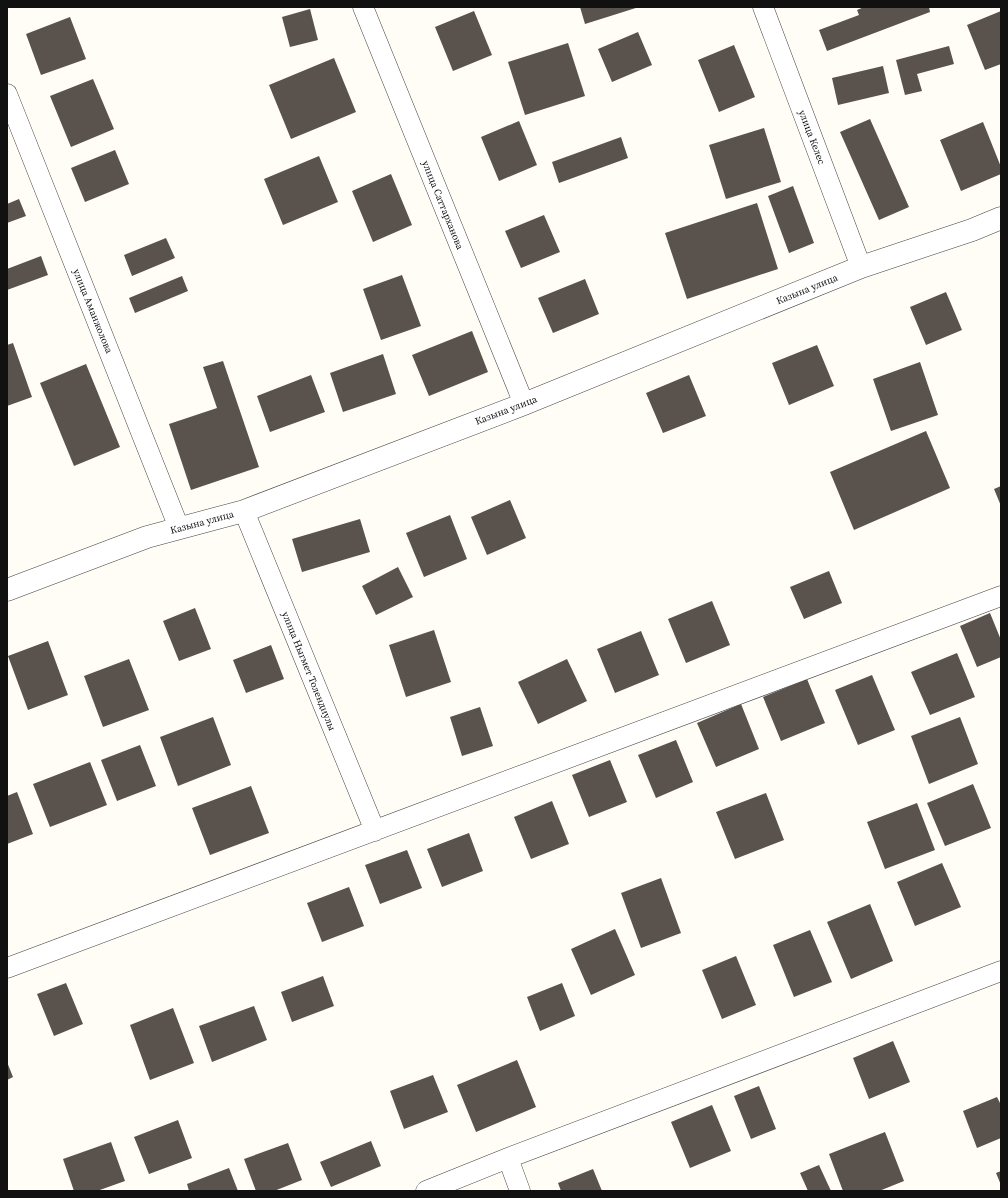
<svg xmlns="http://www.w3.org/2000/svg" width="1008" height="1198" font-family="'Source Serif 4',serif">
<rect width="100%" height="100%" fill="#fffdf5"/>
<path fill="#5a524d" d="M580,7H639L585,24Z
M864,7H929L930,12L827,51L819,30L859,15L857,10Z
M310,9L318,40L290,47L282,17Z
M474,11L492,55L453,71L435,27Z
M1001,11V64L985,70L967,25Z
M70,17L86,59L41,75L26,34Z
M638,32L652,65L612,82L598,49Z
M568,43L585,96L525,115L508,62Z
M734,45L755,97L719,112L698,60Z
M949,46L954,64L917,74L922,91L905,95L896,60Z
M334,58L356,112L291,139L269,85Z
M883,66L889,93L838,105L832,78Z
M93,79L114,129L71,147L50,96Z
M870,119L909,207L879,220L840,132Z
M519,121L537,165L499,181L481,137Z
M983,122L1001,167V174L961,191L940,140Z
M764,128L781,182L726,199L709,145Z
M621,137L628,158L559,183L552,162Z
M115,150L129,184L85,202L71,168Z
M319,156L338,202L283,225L264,179Z
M391,174L412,225L373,242L352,191Z
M793,186L814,243L789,253L768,196Z
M19,199L26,216L7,223V204Z
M757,203L778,269L687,299L665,233Z
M544,215L560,252L521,268L505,231Z
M166,238L175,258L132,276L124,255Z
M41,256L48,275L7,290V269Z
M402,275L421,326L381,340L363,289Z
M182,276L188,291L135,313L129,298Z
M585,279L599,314L553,333L538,298Z
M946,292L962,330L926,345L910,307Z
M472,331L488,372L429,396L412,355Z
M13,343L32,397L7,406V345Z
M817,345L834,386L789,405L772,363Z
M383,354L396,394L343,412L330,373Z
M223,361L259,467L191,490L169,424L217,408L203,367Z
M920,362L938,415L891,431L873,379Z
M86,364L120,447L74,466L40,383Z
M311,375L325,412L270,432L257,396Z
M689,375L706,416L663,433L646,393Z
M926,431L950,488L854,530L830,472Z
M1001,486V506L994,489Z
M510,500L526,538L487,555L471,517Z
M450,515L467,559L424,577L406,533Z
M360,519L370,552L302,572L292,539Z
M398,567L413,597L376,615L362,586Z
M829,571L842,603L804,619L790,587Z
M712,601L730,645L686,663L668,619Z
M195,608L211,649L179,661L163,621Z
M990,613L1001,640V657L977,667L960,626Z
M434,630L451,682L406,697L389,645Z
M641,631L659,675L615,693L597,649Z
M48,641L68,695L28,710L8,656Z
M271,645L284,679L246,693L233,660Z
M957,653L975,697L930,715L911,672Z
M129,659L149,710L103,727L84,676Z
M567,659L587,701L538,724L518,682Z
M872,675L895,730L858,745L835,690Z
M807,679L825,723L781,741L763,697Z
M741,704L759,749L716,767L697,723Z
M480,707L493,746L462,756L450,717Z
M213,717L231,765L178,786L160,737Z
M960,717L978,764L929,784L911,736Z
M676,740L693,782L656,798L638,755Z
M140,745L156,786L117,801L101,760Z
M610,760L627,802L589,817L572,775Z
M90,762L107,805L50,827L33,784Z
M973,784L991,828L945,846L927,803Z
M251,786L269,833L210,855L192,808Z
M17,792L33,834L7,844V796Z
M766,793L784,840L735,859L716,812Z
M552,801L569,844L531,859L514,817Z
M917,803L935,850L885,869L867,822Z
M469,833L483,871L442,887L427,849Z
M407,850L422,888L380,904L365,865Z
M942,863L961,907L915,926L897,882Z
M661,878L681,933L641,948L621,893Z
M349,887L364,926L322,942L307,903Z
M870,904L893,961L851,979L827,922Z
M615,929L635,975L591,995L571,949Z
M810,930L832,982L794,997L773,945Z
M736,956L756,1005L722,1019L702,970Z
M323,976L334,1006L292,1022L281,992Z
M66,983L83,1024L54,1036L37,994Z
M562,983L575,1016L540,1031L527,997Z
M254,1006L267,1040L212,1062L199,1026Z
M173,1008L194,1063L150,1080L130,1025Z
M893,1041L910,1082L869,1099L853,1058Z
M517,1060L536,1107L476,1132L457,1085Z
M7,1062L13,1077L7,1080Z
M433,1075L448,1112L404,1129L390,1091Z
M759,1086L776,1129L751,1139L734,1096Z
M997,1097L1001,1105V1138L977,1148L963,1111Z
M712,1105L731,1151L690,1168L671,1122Z
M178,1120L192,1158L149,1174L134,1137Z
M885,1132L904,1181L879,1191H843L829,1154Z
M371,1141L381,1166L331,1187L320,1162Z
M111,1142L125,1181L97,1191H74L63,1159Z
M288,1143L302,1180L274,1191H256L244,1159Z
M819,1165L831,1191H808L800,1173Z
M229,1168L238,1191H189L187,1184Z
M593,1169L602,1191H561L558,1183Z
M1001,1171V1185L996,1173Z"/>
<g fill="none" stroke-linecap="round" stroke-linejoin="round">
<defs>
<path id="minor" d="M363,7L524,404
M763,7L861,267
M7,94L179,528
M244,511L375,831
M7,968L1001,596
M508,1158L520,1191
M426,1191L508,1158L1001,971"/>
<path id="tertiary" d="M7,590L147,537L244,511L524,404L861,267L972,230L1001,218"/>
</defs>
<use href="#minor" stroke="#444" stroke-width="21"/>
<use href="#tertiary" stroke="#444" stroke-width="23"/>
<use href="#minor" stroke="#fff" stroke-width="20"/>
<use href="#tertiary" stroke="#fff" stroke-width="22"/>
</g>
<g text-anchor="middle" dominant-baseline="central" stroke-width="4" stroke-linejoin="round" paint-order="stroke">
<g font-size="10" fill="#111" stroke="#fff">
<text transform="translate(812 137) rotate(69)">улица Келес</text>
<text transform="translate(443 205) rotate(68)">улица Саттарханова</text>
<text transform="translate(807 289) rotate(-22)">Казына улица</text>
<text transform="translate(93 311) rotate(68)">улица Аманжолова</text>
<text transform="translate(506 410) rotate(-21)">Казына улица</text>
<text transform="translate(202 522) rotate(-15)">Казына улица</text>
<text transform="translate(309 671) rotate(68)">улица Ныгмет Толендиулы</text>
</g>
</g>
<rect width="1008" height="1198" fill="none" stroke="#111111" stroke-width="16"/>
</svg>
